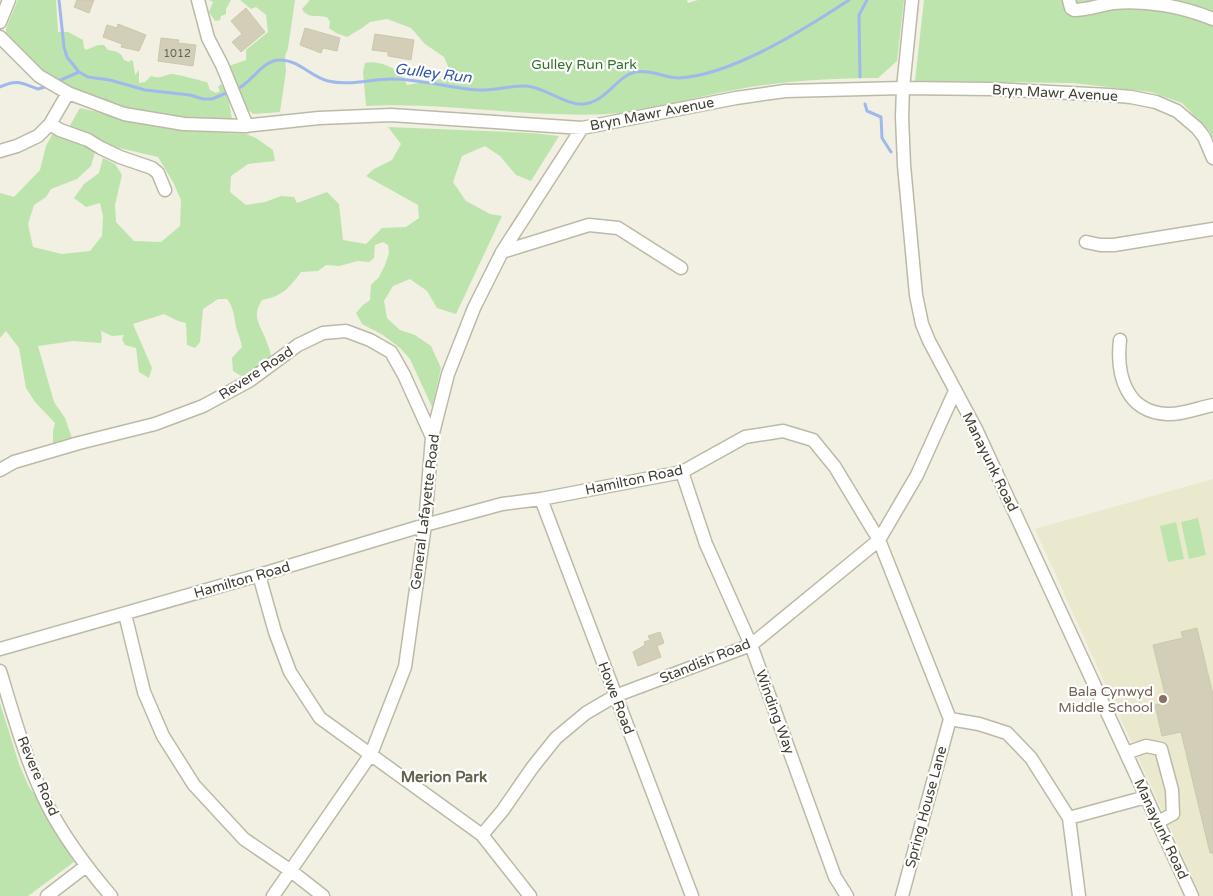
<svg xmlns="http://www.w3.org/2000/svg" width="1213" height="896" font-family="'Varela Round',sans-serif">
<rect width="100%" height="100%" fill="#f1f0e3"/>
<path fill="#eae9cd" d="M1213,479V896H1201L1035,529Z"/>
<path fill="#bde4ac" d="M18,0H56L58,32H68L83,40L84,48L86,50L98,45H104L108,50C116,51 121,52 124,60L129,62L131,60L133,61L135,75L139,70V83L145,82L151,76C160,79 162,76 171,74C174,73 202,81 207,82L210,90L216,93L220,91L218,87L221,84L227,91L233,124C171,117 86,107 36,66C26,57 16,47 6,37V28Z
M209,0H231L226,9V14L221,16L220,20L215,21L209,12L213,2Z
M240,0H295L288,48L285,56L286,71L280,112L253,114L245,107L226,67L246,60V50L268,32L266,15L256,7L251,9Z
M310,0H687L688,3L698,0H904L897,61L878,78C829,78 782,81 734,90C692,97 651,112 608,114C527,118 446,102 366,106L363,72L365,63C375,60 393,66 401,74C403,76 405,81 407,85L446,78L449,68L444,57L425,44L411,28L387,19L370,22L362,28L347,37L336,33L329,28L330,22L327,17C317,15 308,19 302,9Z
M924,0H1213V138L1210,132L1182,103L1151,92L1073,83L915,81Z
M80,108L183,131L246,134L256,138L273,150L275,161L248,164L231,176L230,192L246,205L265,202L281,196L294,197L297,203L327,192L339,204L343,240L366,244L382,228L406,227L419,218L418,205L366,176L374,169L392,160L401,144L388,127L532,133L559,136L531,181L516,175L500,156L485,146L462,156L453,182L466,201L490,214L502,216L456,314L437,308L427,291L410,279L393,286L384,301L387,318L400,330L415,335L431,346L441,368L432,407L410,359L400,348L383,335L362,324L356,313L363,305L370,300L371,285L379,277L385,265L389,253L388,245L383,242L375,245L374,258L369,262L358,261L339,266L326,265L318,271L301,272C289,288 283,296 262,300C251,317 260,324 266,340C268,345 270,351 271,356L243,377L233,371L232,358L242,347C241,340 238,334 236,327C234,316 234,308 227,299H218L203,309L200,342L195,348L187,345L186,323L178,321L164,314L133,324L152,368L149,378L139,372L136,348L125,345L122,339L124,335L112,336L101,331L102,339L101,343L73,341L38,346L54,402L65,418L72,438L53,445V431L55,423L35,402L26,388L19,348L6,331L0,338V193L14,197L40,170L46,146L53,133L86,145L95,152L91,166L77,179L51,189L46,197L34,205L28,224L33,247L62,254L90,251L102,236L103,216L100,203L86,207L74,198L84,184L99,173L103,158L115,164L122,175L115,205L116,222L134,241L161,242L180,226L181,200L173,182L158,157L115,147L69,127Z
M1198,518L1206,555L1189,559L1181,522Z
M1176,522L1184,559L1168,562L1160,526Z
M0,703L19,764L29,787L37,798L74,862L28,896H0Z"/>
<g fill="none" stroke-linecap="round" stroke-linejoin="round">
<path stroke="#9fb9ed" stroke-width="3" d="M59,0L64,47L67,57L79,72L88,77L110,80L145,90L190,95L203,99H212L229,92
M860,77L859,15L867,0
M56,82L79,72
M0,87C18,79 21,83 38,89L48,86
M235,90C251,85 261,60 280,60C299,60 311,77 328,81C349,86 371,79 392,79C419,79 450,88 478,90C494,91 512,85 527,86C546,88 567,106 584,104C607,101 616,77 635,72C650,69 665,78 679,78C732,75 805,29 849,0
M865,104L867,111L881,117L882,138L891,152"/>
</g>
<path fill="#d2ceb8" stroke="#ccc8ac" d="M77,0H94L89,13L74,7Z
M246,8L265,32L241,52L232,42L242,34L231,21Z
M118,24L146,35L139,51L121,47L122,44L103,37L107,25L117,28Z
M305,28L340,38L337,51L323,48L321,53L300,45Z
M375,34L414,40L411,60L388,56V52L372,50Z
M161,38L179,40L178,43L196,45L193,66L158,61Z
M1197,628L1213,695V853H1210L1181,732L1162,736L1155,705L1167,702L1153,645L1183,638L1181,632Z
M660,632L664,643L657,646L661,657L638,666L633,652L645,645L644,642L650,640L648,636Z"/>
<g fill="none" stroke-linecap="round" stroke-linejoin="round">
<defs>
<path id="minor" d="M198,0L208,38L222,65L247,126
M912,0L903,88L902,117L904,165L916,295L922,324L929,341L976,429L1192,896
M1069,0L1071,8L1074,10C1087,10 1100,5 1113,3C1146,0 1182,6 1213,19
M0,22L9,0
M0,37L39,76L68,93L124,114L184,124L243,126L319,118L391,115L582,128L736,98L785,91L903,88L992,89L1109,95L1131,97L1156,102L1177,111L1197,128L1204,137L1213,158
M68,93L50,124L60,130L88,140L101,148L120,157L152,168L158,173L165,190
M0,151L17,146L38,136L50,124
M1086,242L1100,245H1114L1213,229
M502,252L589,225L618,228L681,268
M1120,340C1116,375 1126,412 1167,414C1182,415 1198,408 1213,405
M0,470L14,462L79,443L155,424L203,406L249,381L298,345L323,333L346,331L370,340L391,352L404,375L432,437
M682,472L706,544L751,645L835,877L847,896
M541,499L692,896
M259,575L275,632L290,672L320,718L482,835L530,896
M125,614L144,692L163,736L194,785L244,839L291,871L323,896
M0,649L259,575L425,525L502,504L541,499L682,472L745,437L783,431L813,440L835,467L879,540L950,719L979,724L1007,733L1031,758L1069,818L1079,896
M0,671C14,717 27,765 49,808C66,840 88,869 111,896
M1126,753L1146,746L1161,749L1172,790L1173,814L1158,822
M1069,818L1146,797
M482,835L503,810L532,768L556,738L586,713L615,696L751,645L879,540L917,475L955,391
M47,896L86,866
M273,896L371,754L405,667L425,525L432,437L448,374L474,308L502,252L582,128
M902,896L950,719"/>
</defs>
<use href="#minor" stroke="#bcbaa6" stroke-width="15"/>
<use href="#minor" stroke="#fff" stroke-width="12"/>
</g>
<circle fill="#8d6e63" stroke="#fff" stroke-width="2" cx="1163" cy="699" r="5"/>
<g text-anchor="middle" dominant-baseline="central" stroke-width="4.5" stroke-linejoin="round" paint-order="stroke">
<g font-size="11" fill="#666454">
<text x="177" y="53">1012</text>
</g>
<g font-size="14" fill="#327129" stroke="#fff">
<text x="584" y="64">Gulley Run Park</text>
</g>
<g font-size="14" fill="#424033" stroke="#fff">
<text transform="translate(1055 93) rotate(3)">Bryn Mawr Avenue</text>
<text transform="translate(652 114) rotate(-11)">Bryn Mawr Avenue</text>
<text transform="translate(256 373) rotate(-33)">Revere Road</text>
<text transform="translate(990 462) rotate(64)">Manayunk Road</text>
<text transform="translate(634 480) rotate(-12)">Hamilton Road</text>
<text transform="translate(425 512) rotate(-83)">General Lafayette Road</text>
<text transform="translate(242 580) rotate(-16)">Hamilton Road</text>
<text transform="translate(705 661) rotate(-22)">Standish Road</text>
<text transform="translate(616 698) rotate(69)">Howe Road</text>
<text transform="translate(775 712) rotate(70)">Winding Way</text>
<text transform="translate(38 776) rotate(67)">Revere Road</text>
<text transform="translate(926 807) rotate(-75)">Spring House Lane</text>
<text transform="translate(1161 829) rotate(65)">Manayunk Road</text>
</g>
<g font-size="14" fill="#785e54" stroke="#fff" text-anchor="end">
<text x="1153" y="691">Bala Cynwyd<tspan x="1153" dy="16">Middle School</tspan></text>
</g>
<g font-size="15" font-style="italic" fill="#3158a9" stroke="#fff">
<text transform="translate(433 73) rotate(7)">Gulley Run</text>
</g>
<g font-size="15" font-weight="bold" fill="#64614b" stroke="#fff">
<text x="444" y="777">Merion Park</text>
</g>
</g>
</svg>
